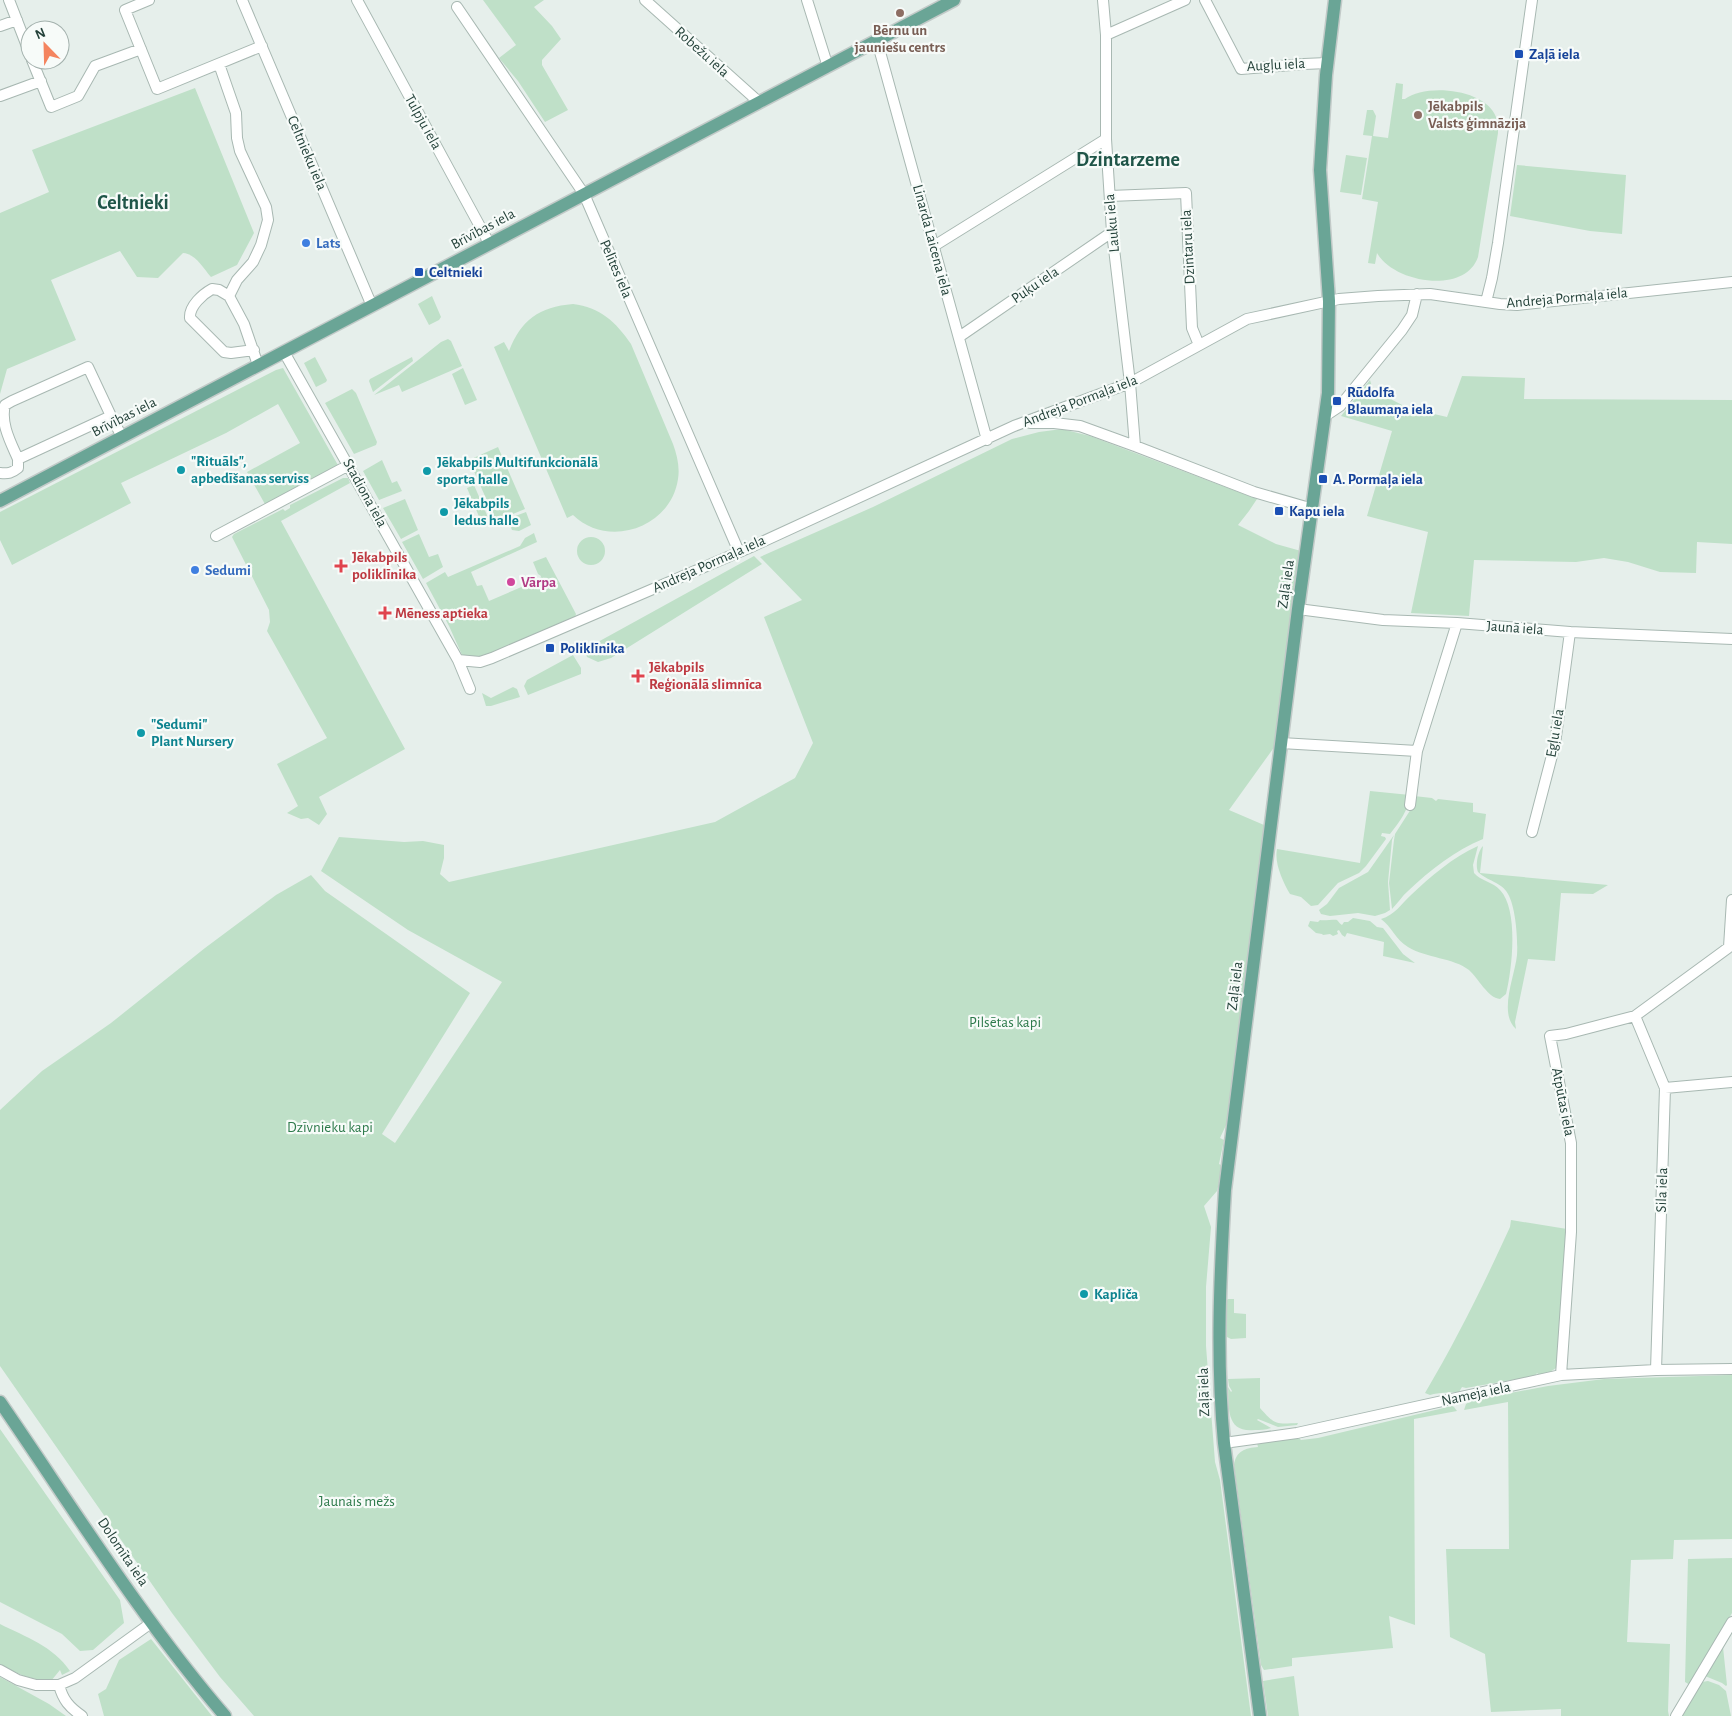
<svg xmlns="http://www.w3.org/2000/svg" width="1732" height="1716" font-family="'Alegreya Sans',sans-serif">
<rect width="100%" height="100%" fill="#e6efeb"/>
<path fill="#bfe0c8" d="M483,0H544L534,7L552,26L561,39L542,60V65L568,110L545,122L518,81L499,58L516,45Z
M1396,83L1403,84L1402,99H1405C1426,83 1486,89 1496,117C1498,122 1498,127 1498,133L1478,257C1465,295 1394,283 1377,253L1375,264L1368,263L1378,202L1362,199L1372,136L1363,135L1367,110H1373L1376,116L1373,136L1388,138Z
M195,88L254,233L237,265L211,277C203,268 196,254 183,253L158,278L137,277L120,251L51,280L76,340L7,369L0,394V213L49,192L32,150Z
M1346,155L1367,158L1361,195L1340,192Z
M1517,165L1626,175L1622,234L1590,231L1510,216Z
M432,296L441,317L439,320L429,325L418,304Z
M573,304C600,307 616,322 631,344L673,444C677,455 680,467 678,479C671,528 608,549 573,515L567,518L494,347L504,342L509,351C521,320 539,307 573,304Z
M448,339L451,341L462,366L402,392L399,385L374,395L441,342Z
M315,357L327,380L326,382L316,387L304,363Z
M412,357L413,361L373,392L369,381L370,379Z
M283,368L339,467L266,506L247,472L300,443L278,404L226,433L121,483L131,503L12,565L0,540V512L276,370Z
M463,368L477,400L465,405L452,374Z
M1462,376L1525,378L1524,399L1732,400V544L1697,542L1696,573L1660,572L1628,562L1604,558L1576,562L1474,560L1469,616L1411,613L1428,532L1367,516L1392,431L1341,416L1370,380L1373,390L1408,408L1447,417Z
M352,389L356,393L377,442L376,445L354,454L325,403Z
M1062,429L1090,436L1257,499L1249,511L1238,525L1276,544L1301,551L1275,746L1229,810L1264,825L1227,1123L1220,1138L1224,1140L1219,1164L1223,1166L1217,1191L1204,1206L1211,1227L1206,1287V1346L1215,1462L1220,1480L1251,1716H254L220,1677L172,1613L0,1366V1110L42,1071L111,1023L205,948L276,895L311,875L325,891L470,993L382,1134L395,1143L502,982L408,930L321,871L339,837L404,842L423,841L444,845V858L440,874L449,882L715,822L795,778L813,743L764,617L802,600L760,557L873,507L1012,439L1039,432Z
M498,447L525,509L496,521L469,460Z
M382,460L392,483L397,481L402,491L379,500L363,471Z
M343,478H348L350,483L281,521L405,749L319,797L327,814L319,825L308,818L301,819L287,813L298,806L277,764L327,738L267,631L270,622L269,610L232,537L234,534L283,509L285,511L290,508V505Z
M474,485L490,522L483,526L467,488Z
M405,499L418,530L401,539L383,508Z
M526,512L531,525L519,531L512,530L507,519Z
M534,533L537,542L471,572L477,586L482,585L489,601L540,579L541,576L538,574L533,562L546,557L576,614L575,617L487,655C479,658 469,660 462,655L449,626L426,583L445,572L448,577L520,546L525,538Z
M419,534L429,557L438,554L443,567L423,579L402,542Z
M577 551a14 14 0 1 1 28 0a14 14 0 1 1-28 0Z
M754,556L762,564L611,658L598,662L587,657L585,650L587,648Z
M573,655L581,668V674L528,695L524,686L527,680Z
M513,687L517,689L520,697L491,706H486L482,693L491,698Z
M1370,791L1410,795C1408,811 1400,821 1390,834L1382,833L1381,836L1385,837L1386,839L1366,866L1359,873L1338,883L1318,905L1311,906L1301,897L1290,894C1283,882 1274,863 1277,849L1360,863Z
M1414,796L1432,798L1436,801L1438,799L1473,803V812L1486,814L1483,839C1456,850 1430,870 1408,891C1402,896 1398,903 1392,909L1389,883L1394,840L1395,834L1411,809Z
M1394,835L1392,840L1388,882L1390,910L1385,913L1375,916L1358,913L1330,916L1321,914L1319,910L1327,904L1339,888L1368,872Z
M1478,846L1473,865L1474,873C1481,881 1493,882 1500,890C1519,910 1512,970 1506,994L1500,999C1488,998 1478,978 1469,970C1454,958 1426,958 1408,947C1396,940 1391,926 1381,919C1395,915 1401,904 1411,895C1430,877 1453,857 1478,846Z
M1483,846L1480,873L1608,885L1593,894L1561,893L1555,961L1528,959L1515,1022L1516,1029C1498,1013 1515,976 1517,955C1518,940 1516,908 1508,894C1502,882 1487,881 1478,872C1475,865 1478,851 1483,846Z
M1353,918L1370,921L1377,927L1383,928L1403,954L1415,963L1383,956L1384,942L1347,933L1345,937L1342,935L1339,930L1337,931L1338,934L1333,936L1330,934L1323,935L1322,934L1316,933L1308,926L1310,921L1318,922L1320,920C1323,921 1336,919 1337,920C1339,922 1340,924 1342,925L1344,922H1348Z
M1511,1220L1567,1229L1559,1366L1550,1372L1539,1375L1537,1373L1535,1376L1466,1388L1462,1387L1459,1392C1448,1393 1440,1392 1430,1395L1425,1393C1457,1339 1484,1284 1510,1227Z
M1228,1299H1234V1313L1246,1314V1338L1231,1339L1227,1337V1300Z
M1732,1375V1539L1674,1540L1673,1559L1631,1560L1627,1642L1670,1644L1668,1711L1669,1716H1561V1709L1491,1712L1485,1654L1450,1637L1446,1549H1509L1508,1402L1464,1410L1466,1404L1473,1400L1548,1386L1604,1379Z
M1260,1378V1408C1275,1425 1275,1424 1298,1423L1297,1425L1278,1427L1258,1419L1257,1420L1271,1428C1265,1430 1260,1430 1255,1430C1226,1433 1229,1409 1228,1387L1231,1392L1232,1391L1229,1386L1228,1379Z
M1452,1406L1454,1407L1457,1411L1414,1419L1415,1625L1389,1616L1393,1648L1292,1658V1666L1264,1670L1261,1665L1234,1465C1236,1451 1245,1448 1258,1447L1257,1443L1299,1438L1301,1440L1318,1438Z
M0,1429L120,1600L124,1623L93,1650L80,1651L62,1634L0,1602Z
M1732,1558V1613L1690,1685L1685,1682L1688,1559Z
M0,1624C26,1637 53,1646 70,1671L62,1675L60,1670L51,1681C31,1680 17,1674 0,1664Z
M151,1639L212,1716H104L98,1694L106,1689L119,1660Z
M1723,1647L1727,1685L1726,1686L1722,1683L1705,1676Z
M1294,1676L1299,1716H1268L1263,1681Z
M0,1677L49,1704L66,1716H0Z
M1708,1681L1719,1685L1726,1691L1731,1716H1682L1702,1682Z"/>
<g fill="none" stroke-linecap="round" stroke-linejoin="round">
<defs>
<path id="minor" d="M9,0L30,54
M149,0L125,10L157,89L262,46
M242,0L372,306
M357,0L489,243
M645,0L760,103
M807,0L828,67
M1103,0L1106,35V139L1112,232L1130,383L1135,446
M1205,0L1241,69L1304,64L1327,63
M457,7L584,194L739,552
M0,26L17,20
M1106,35L1185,0
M877,41L987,440
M32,60L51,107L78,96L95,66L141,49
M219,64L236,113L237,138L240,151L266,207L268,220L261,245L253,262L237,280L229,296L244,324L258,365
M0,96L41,81
M1110,196L1186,193L1192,328L1199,345
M934,246L1106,139
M229,296L219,290L212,289C203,294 189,306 190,318L224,352L231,353L254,350
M1486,302L1492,278L1498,243L1532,0
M959,337L1112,232
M284,352L458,660L470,689
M111,416L122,437
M1325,416L1340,406L1402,330L1412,315L1417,294
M1030,423H1054L1080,426L1135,446L1254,492L1313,509
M0,473C8,474 12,473 18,468V459C11,443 0,423 5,405L12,401L88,367L111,416L18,459
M216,536L349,465
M1298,609L1383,620L1457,623L1570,632L1732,639
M458,660L480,662L492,658L751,547L1014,426L1130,383L1247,319L1339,299L1378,296L1430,294L1500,304L1517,305L1732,282
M1281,743L1417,751L1457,623
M1410,805L1417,751
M1532,832L1555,744L1570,632
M1729,947L1732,900
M1635,1016L1665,1088L1656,1370
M1665,1088L1732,1082
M1561,1375L1571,1232V1143L1550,1036L1566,1034L1635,1016L1732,945
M1224,1443L1297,1433L1561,1375L1656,1370L1732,1369
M0,1670L18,1680L36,1685H59L75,1678L151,1623
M59,1685C63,1700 69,1707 82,1716
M1676,1716L1732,1622"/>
<path id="major" d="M0,501L954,0
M0,1402C73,1508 141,1618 225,1716
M1260,1716L1224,1443C1216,1358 1220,1275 1225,1190L1298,609L1328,393L1329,301L1320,170L1326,75L1335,0"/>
</defs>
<use href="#minor" stroke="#a8b8b2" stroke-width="12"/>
<use href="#major" stroke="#c2cac8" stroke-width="15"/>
<use href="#minor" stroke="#fff" stroke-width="10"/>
<use href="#major" stroke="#6aa596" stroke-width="12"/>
</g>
<g fill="#8d6e63" stroke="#f7fbf9" stroke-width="2">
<circle cx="900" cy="13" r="5"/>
<circle cx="1418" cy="115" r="5"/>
</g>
<g fill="#1a4fb4" stroke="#f7fbf9" stroke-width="2">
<rect x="1514" y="49" width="10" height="10" rx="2.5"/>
<rect x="414" y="267" width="10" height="10" rx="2.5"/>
<rect x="1332" y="396" width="10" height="10" rx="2.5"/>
<rect x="1318" y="474" width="10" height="10" rx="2.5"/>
<rect x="1274" y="506" width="10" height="10" rx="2.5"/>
<rect x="545" y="643" width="10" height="10" rx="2.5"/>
</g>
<g fill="#3f7fe0" stroke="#f7fbf9" stroke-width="2">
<circle cx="306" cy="243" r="5"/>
<circle cx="195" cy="570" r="5"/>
</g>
<g fill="#0f9aa8" stroke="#f7fbf9" stroke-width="2">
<circle cx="181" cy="470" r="5"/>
<circle cx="427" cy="471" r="5"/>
<circle cx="444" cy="512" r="5"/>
<circle cx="141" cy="733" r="5"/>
<circle cx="1084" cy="1294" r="5"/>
</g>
<g fill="#e0444e" stroke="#f7fbf9" stroke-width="2">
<path d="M338.5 558.5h5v5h5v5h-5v5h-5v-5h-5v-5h5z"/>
<path d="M382.5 605.5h5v5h5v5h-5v5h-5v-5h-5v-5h5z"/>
<path d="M635.5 668.5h5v5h5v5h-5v5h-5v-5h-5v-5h5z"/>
</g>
<circle fill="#d1479c" stroke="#f7fbf9" stroke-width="2" cx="511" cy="582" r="5"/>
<g text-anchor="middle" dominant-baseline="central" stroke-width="4.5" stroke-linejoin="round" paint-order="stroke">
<g font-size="15" font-weight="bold" fill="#785e54" stroke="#f7fbf9">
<text x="900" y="30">Bērnu un<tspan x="900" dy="17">jauniešu centrs</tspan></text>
<text x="1428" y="106" text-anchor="start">Jēkabpils<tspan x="1428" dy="17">Valsts ģimnāzija</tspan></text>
</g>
<g font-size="15" fill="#24423a" stroke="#f7fbf9">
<text transform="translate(702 52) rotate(42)">Robežu iela</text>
<text transform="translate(1276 65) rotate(-3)">Augļu iela</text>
<text transform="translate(423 122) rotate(61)">Tulpju iela</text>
<text transform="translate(307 153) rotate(67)">Celtnieku iela</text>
<text transform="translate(1112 223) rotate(-95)">Lauku iela</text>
<text transform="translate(483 229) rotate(-28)">Brīvības iela</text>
<text transform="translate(932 240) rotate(75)">Linarda Laicena iela</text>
<text transform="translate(1188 247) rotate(-93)">Dzintaru iela</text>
<text transform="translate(616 269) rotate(67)">Pelītes iela</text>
<text transform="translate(1035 285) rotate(-34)">Puķu iela</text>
<text transform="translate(1567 298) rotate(-5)">Andreja Pormaļa iela</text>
<text transform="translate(1080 401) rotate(-21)">Andreja Pormaļa iela</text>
<text transform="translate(124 417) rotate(-27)">Brīvības iela</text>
<text transform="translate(365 493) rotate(61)">Stadiona iela</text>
<text transform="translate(709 564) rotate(-24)">Andreja Pormaļa iela</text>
<text transform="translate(1286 584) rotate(-82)">Zaļā iela</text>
<text transform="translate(1515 628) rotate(4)">Jaunā iela</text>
<text transform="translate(1555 733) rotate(-80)">Egļu iela</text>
<text transform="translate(1235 986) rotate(-83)">Zaļā iela</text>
<text transform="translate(1563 1102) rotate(79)">Atpūtas iela</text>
<text transform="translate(1662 1190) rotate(-88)">Sila iela</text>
<text transform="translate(1204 1392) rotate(-92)">Zaļā iela</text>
<text transform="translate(1476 1394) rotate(-12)">Nameja iela</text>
<text transform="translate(123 1552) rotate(56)">Dolomīta iela</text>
</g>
<g font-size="15" font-weight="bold" fill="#164399" stroke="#f7fbf9" text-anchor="start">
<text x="1529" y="54">Zaļā iela</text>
<text x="429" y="272">Celtnieki</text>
<text x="1347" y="392">Rūdolfa<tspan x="1347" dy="17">Blaumaņa iela</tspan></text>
<text x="1333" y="479">A. Pormaļa iela</text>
<text x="1289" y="511">Kapu iela</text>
<text x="560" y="648">Poliklīnika</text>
</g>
<g font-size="15" font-weight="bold" fill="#366cbe" stroke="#f7fbf9" text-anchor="start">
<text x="316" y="243">Lats</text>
<text x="205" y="570">Sedumi</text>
</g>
<g font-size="15" font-weight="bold" fill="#0d838f" stroke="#f7fbf9" text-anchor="start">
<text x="191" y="461">"Rituāls",<tspan x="191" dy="17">apbedīšanas serviss</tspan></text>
<text x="437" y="462">Jēkabpils Multifunkcionālā<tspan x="437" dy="17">sporta halle</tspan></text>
<text x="454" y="503">Jēkabpils<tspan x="454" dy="17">ledus halle</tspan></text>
<text x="151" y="724">"Sedumi"<tspan x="151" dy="17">Plant Nursery</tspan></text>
<text x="1094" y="1294">Kapliča</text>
</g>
<g font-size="15" font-weight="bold" fill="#be3a42" stroke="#f7fbf9" text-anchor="start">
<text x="352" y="557">Jēkabpils<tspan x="352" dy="17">poliklīnika</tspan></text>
<text x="395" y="613">Mēness aptieka</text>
<text x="649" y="667">Jēkabpils<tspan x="649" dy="17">Reģionālā slimnīca</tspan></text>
</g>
<g font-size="15" font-weight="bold" fill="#b23c85" stroke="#f7fbf9" text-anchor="start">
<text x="521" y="582">Vārpa</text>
</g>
<g font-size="15" fill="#2d7a4b" stroke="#f7fbf9">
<text x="1005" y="1022">Pilsētas kapi</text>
<text x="330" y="1127">Dzīvnieku kapi</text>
<text x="357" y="1501">Jaunais mežs</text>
</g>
<g font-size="20" font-weight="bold" fill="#1f5548" stroke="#f7fbf9">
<text x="1128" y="160">Dzintarzeme</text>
<text x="133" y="203">Celtnieki</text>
</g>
</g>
<g transform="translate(45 45) rotate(337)"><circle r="24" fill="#f7fbf9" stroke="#a3b1ad"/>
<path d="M0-4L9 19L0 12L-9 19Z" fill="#f4845f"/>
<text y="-8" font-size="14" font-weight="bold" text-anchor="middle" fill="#24423a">N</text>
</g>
</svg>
